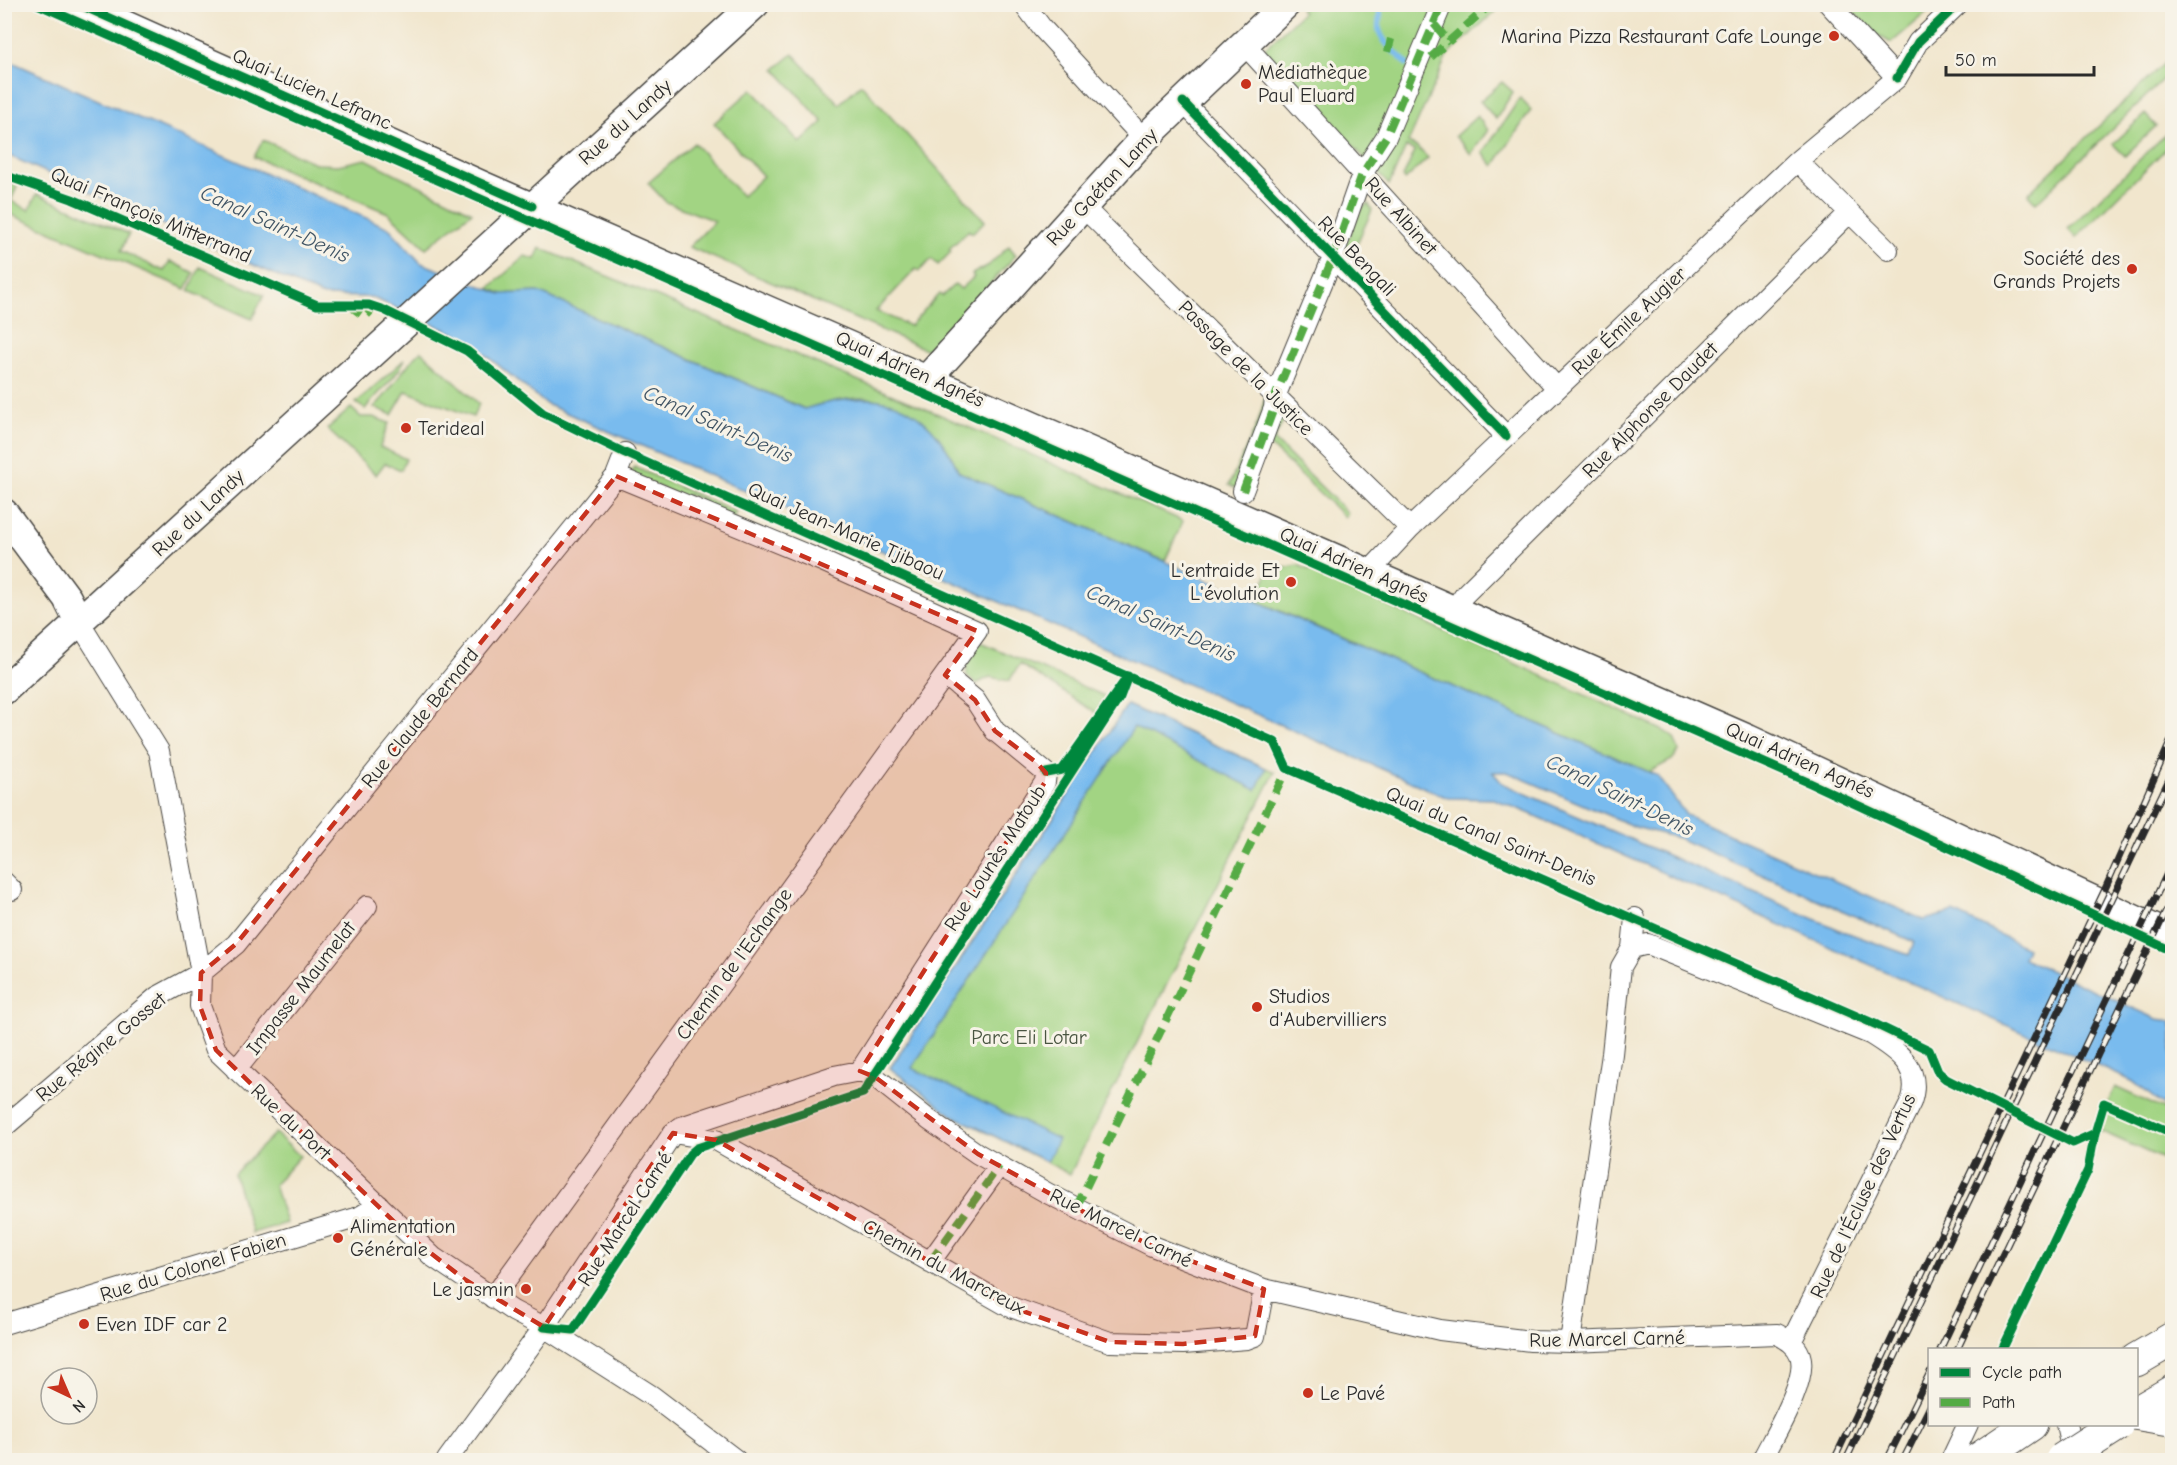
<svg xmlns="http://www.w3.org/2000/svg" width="2177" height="1465" font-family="'Comic Neue',sans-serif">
<rect width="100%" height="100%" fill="#f7f3e8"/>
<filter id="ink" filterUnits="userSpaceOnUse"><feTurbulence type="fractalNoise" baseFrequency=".0167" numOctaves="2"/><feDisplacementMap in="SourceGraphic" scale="12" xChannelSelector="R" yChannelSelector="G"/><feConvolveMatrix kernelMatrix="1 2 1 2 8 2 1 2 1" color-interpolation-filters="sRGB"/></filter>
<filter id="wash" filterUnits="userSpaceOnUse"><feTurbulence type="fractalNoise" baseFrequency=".008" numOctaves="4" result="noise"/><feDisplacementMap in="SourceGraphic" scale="24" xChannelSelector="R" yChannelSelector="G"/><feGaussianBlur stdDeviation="1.35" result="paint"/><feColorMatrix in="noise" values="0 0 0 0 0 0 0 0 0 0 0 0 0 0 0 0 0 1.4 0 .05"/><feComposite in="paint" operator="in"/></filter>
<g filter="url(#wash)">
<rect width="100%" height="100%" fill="#f1e6cd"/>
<path fill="#a2d483" stroke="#668057" stroke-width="1.5" d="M1305,5H1502L1447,56L1408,143L1417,147L1428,158L1405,180L1403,177L1415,151L1406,147L1389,185L1264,49L1303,12L1300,9Z
M1847,5H1936L1891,43L1874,33Z
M793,54L839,104L861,84L985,221L972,233L969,230L949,249L951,252L938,265L932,259L919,271L916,269L876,311L910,326L939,294L942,296L955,284L961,289L974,277L972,274L989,265L1009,246L1016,255L930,351L689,247L715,221L666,202L648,183L694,143L742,196L763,176L714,123L752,89L800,143L823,122L775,69Z
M2172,56V71L2036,203L2028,194Z
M1502,82L1513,92L1496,119L1480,101Z
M1520,98L1531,110L1494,166L1483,153Z
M2145,114L2156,126L2125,156L2113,144Z
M1477,116L1488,130L1471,154L1455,136Z
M2172,128V143L2076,238L2068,229Z
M263,140L317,164L338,165L366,159L472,212L426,248L388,213L254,157Z
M4,181L17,186L11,201L29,210L37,194L129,234L121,251L164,271L170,261L194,273L186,289L5,212Z
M1368,203L1372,210L1349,261L1342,253L1359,212Z
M540,248L936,413L1183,521L1165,561L959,472C949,449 941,441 923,424C884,389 851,395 805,409L538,292L502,294L489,288L525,256L535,259Z
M200,267L264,295L252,319L189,291Z
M421,351L479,404L473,417L406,391L392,415L374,407C393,390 402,367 421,351Z
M405,359C396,379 379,391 365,409L356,403Z
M1265,398L1272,405L1237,488L1229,485L1258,422Z
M351,408L361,417H373L389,423L380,447L406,459L401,470L385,463L376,475L327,429Z
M1280,413L1285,417L1274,440L1348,513L1345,517L1267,443Z
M634,467L736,512L733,519L698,503L699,499L688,495L685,499L630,474Z
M1298,565L1664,731L1674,738L1679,751L1672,760L1649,772L1255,600L1269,571Z
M980,642L1107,697L1096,713L1020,664L1009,681L990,677L976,684L967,676L966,661Z
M1127,705L1275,772L1070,1174L952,1115L890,1068Z
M2115,1087L2172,1113V1163L2096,1129Z
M275,1133L300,1156L274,1185L286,1223L252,1233L234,1174Z"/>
<path fill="#79bbee" stroke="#52738c" stroke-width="1.5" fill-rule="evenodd" d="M5,59L389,228L421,263L501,294L538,292L804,409C877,386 926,399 959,472L1658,776L1686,815L1714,828L1924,920L1954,912L2027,948L2023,958L2157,1019L2172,1021V1112L2132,1081L1533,815L1494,799L1448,798L546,404L465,338L371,297L323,296L5,154ZM1493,772H1507L1635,827L1678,838L1914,942L1909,955L1840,930L1540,800L1502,783Z
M1127,705L1266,768L1256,790L1134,727L912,1068L1058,1139L1047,1162L952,1115L890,1068Z"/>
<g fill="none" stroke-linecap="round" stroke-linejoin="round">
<path stroke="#79bbee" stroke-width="6" d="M1377,4C1383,15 1378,18 1379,29C1381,42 1399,55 1407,64"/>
</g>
</g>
<g filter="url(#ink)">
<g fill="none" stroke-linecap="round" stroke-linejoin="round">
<defs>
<path id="street" d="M1024,4L1042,28L1144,139
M1829,4L1897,78
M1244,44L1557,388
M1183,102L1506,436
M1797,161L1888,250
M1083,207L1410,528
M1243,491L1274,408L1275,397L1333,257L1362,174L1386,137L1442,4
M1369,572L1410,528L1797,161L1897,78L1918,42L1958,4
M1454,610L1464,595L1849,213
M79,622L159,751L201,973L200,1006L216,1050L433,1257L513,1311L544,1327L652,1396L736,1460
M4,882L12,890
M1632,948L1648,944L1870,1034C1896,1050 1923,1067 1911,1102L1791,1342
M236,1070L367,906
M860,1071L1045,782L1046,773L995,731L975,700L945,675
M4,1127L157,997L201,973L236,944L616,476L625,453
M673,1133L716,1140L1008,1306L1110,1342L1183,1344L1247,1339L1255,1336L1264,1289
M930,1262L999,1166
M493,1298L977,631L822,561L616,476
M4,1324L359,1217L379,1205
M1570,1342L1612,1054L1621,967L1632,948L1635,918
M2136,1420L2172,1426
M2066,1424L2074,1460
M447,1460L544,1327L673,1133L681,1127L834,1076L860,1071L875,1077L929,1120L978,1154L1049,1194L1152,1246L1264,1289L1440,1330L1531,1341L1570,1342L1777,1334C1786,1339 1796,1344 1800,1355C1809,1380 1773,1437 1762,1460
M1951,1460L1968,1424"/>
<path id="secondary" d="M78,4L481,185L1748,739L2172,937
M927,379L1144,139L1286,4
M4,513L67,598L79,622
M4,690L755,4"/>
<path id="highway" d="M2136,1360L2172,1339
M2136,1413L2172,1392
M1978,1460L2031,1424"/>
</defs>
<use href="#street" stroke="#494743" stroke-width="22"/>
<use href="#secondary" stroke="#494743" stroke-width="31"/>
<use href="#highway" stroke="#494743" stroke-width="35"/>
<use href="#street" stroke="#fff" stroke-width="20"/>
<use href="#secondary" stroke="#fff" stroke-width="28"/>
<use href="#highway" stroke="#fff" stroke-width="33"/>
<defs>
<path id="rail" d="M1940,1350L2172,863
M1957,1350L2172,899
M1834,1460L2105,889L2172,738
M1846,1460L2172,773
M1887,1460L1930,1372
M1903,1460L1930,1406"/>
</defs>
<use href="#rail" stroke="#2b2b2b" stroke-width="7"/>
<use href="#rail" stroke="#f7f3e8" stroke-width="4.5" stroke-dasharray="14" stroke-linecap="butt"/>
<defs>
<path id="highway-bridge" d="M2062,1460L2118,1424"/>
</defs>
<use href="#highway-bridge" stroke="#494743" stroke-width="35" stroke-linecap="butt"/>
<use href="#highway-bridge" stroke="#fff" stroke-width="33"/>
<path stroke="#54ab44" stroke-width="8" stroke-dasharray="15 8" stroke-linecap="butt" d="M1434,24L1450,43
M1388,52L1391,39
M1431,57L1491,4
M349,305L365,317L375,307
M1243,491L1274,408L1275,397L1333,257L1362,174L1386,137L1442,4
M1076,1208L1287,768
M930,1262L999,1166"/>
<defs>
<path id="cycleway" d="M37,4L1810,783L2172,951
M78,4L532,206
M1897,78L1918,42L1958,4
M1183,102L1506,436
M4,175L72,199L317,305H369L384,310L467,351L543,413L625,453L1275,742L1287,768L1877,1025L1929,1050L1938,1072L1946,1079L2073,1143L2095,1133L2104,1103L2172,1133
M544,1327L573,1330L690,1154L697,1148L863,1093L1120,697L1128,676L1062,770L1046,773
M2002,1350L2088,1170L2095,1133"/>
</defs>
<use href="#cycleway" stroke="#f7f3e8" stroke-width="13"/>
<use href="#cycleway" stroke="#00873e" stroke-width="9"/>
</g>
</g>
<path fill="#c8321e" fill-opacity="0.2" stroke="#c8321e" stroke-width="4.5" stroke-dasharray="12 8" stroke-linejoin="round" d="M616,476L977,631L945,675L975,700L995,731L1037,763L1046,773L1045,782L860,1071L875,1077L978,1154L1076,1208L1152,1246L1264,1289L1255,1336L1183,1344L1110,1342L1008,1306L716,1140L673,1133L544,1327L464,1279L410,1237L216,1050L200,1006L201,973L236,944Z"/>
<g fill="#c8321e" stroke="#f7f3e8" stroke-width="2">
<circle cx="1834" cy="36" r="6"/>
<circle cx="1246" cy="84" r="6"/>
<circle cx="2132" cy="269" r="6"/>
<circle cx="406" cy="428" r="6"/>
<circle cx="1291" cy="582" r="6"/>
<circle cx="1257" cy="1007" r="6"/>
<circle cx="338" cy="1238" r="6"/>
<circle cx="526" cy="1289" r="6"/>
<circle cx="84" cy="1324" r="6"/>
<circle cx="1308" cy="1393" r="6"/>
</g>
<g text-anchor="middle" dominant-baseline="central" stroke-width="6" stroke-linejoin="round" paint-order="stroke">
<g font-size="20" fill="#2b2b2b" stroke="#f7f3e8" text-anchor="start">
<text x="1822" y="36" text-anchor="end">Marina Pizza Restaurant Cafe Lounge</text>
<text x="1258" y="72">Médiathèque<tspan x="1258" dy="23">Paul Eluard</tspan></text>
<text x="2120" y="258" text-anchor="end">Société des<tspan x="2120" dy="23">Grands Projets</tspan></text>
<text x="418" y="428">Terideal</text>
<text x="1279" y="570" text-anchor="end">L'entraide Et<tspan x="1279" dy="23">L'évolution</tspan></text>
<text x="1269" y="996">Studios<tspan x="1269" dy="23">d'Aubervilliers</tspan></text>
<text x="350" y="1226">Alimentation<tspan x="350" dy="23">Générale</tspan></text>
<text x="514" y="1289" text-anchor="end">Le jasmin</text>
<text x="96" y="1324">Even IDF car 2</text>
<text x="1320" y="1393">Le Pavé</text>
</g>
<g font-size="20" fill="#2b2b2b" stroke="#f7f3e8">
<text transform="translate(312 89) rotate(24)">Quai Lucien Lefranc</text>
<text transform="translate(625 122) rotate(-42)">Rue du Landy</text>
<text transform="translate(1102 187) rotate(-47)">Rue Gaétan Lamy</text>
<text transform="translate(151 215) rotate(23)">Quai François Mitterrand</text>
<text transform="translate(1401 216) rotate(48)">Rue Albinet</text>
<text transform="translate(1357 256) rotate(46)">Rue Bengali</text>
<text transform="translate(1629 321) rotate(-43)">Rue Émile Augier</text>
<text transform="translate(1246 368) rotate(45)">Passage de la Justice</text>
<text transform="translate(910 369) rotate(24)">Quai Adrien Agnés</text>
<text transform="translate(1650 410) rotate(-45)">Rue Alphonse Daudet</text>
<text transform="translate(198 513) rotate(-43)">Rue du Landy</text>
<text transform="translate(846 531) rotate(24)">Quai Jean-Marie Tjibaou</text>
<text transform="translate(1354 565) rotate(24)">Quai Adrien Agnés</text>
<text transform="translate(420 718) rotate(-51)">Rue Claude Bernard</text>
<text transform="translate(1800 760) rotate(24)">Quai Adrien Agnés</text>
<text transform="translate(1491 836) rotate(23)">Quai du Canal Saint-Denis</text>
<text transform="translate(995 858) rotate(-57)">Rue Lounès Matoub</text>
<text transform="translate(734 964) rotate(-54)">Chemin de l'Echange</text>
<text transform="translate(301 988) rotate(-52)">Impasse Maumelat</text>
<text transform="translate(101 1047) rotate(-39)">Rue Régine Gosset</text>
<text transform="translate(291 1122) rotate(43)">Rue du Port</text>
<text transform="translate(1863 1196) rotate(-65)">Rue de l'Écluse des Vertus</text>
<text transform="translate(625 1219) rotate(-57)">Rue Marcel Carné</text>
<text transform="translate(1121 1228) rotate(26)">Rue Marcel Carné</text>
<text transform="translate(193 1267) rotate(-17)">Rue du Colonel Fabien</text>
<text transform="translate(944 1267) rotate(28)">Chemin du Marcreux</text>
<text transform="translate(1607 1339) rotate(-1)">Rue Marcel Carné</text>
</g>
<g font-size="20" fill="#495541" stroke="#f7f3e8">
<text x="1029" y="1037">Parc Eli Lotar</text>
</g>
<g font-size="21" font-style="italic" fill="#425666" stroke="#f7f3e8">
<text transform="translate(275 224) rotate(24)">Canal Saint-Denis</text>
<text transform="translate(718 424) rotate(24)">Canal Saint-Denis</text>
<text transform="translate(1161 623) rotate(24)">Canal Saint-Denis</text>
<text transform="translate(1620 795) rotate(26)">Canal Saint-Denis</text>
</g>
</g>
<rect width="2177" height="1465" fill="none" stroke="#f7f3e8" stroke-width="24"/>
<rect x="1928" y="1348" width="210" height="78" fill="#f7f3e8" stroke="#a5a39c" stroke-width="1.5"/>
<rect x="1940" y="1368" width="30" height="9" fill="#00873e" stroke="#a5a39c" stroke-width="1.5"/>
<text x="1982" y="1378" font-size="18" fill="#2b2b2b">Cycle path</text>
<rect x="1940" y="1398" width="30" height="9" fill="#54ab44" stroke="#a5a39c" stroke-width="1.5"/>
<text x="1982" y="1408" font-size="18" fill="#2b2b2b">Path</text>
<g transform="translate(69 1396) rotate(136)"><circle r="28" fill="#f7f3e8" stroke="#a5a39c" stroke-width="1.5"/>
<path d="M0-4.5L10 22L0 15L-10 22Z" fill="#c8321e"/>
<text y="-9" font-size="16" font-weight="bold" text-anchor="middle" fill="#2b2b2b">N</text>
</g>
<path d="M1946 66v9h148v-9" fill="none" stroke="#2b2b2b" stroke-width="3"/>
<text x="1955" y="66" font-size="18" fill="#2b2b2b" stroke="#f7f3e8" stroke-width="4.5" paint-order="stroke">50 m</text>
</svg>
